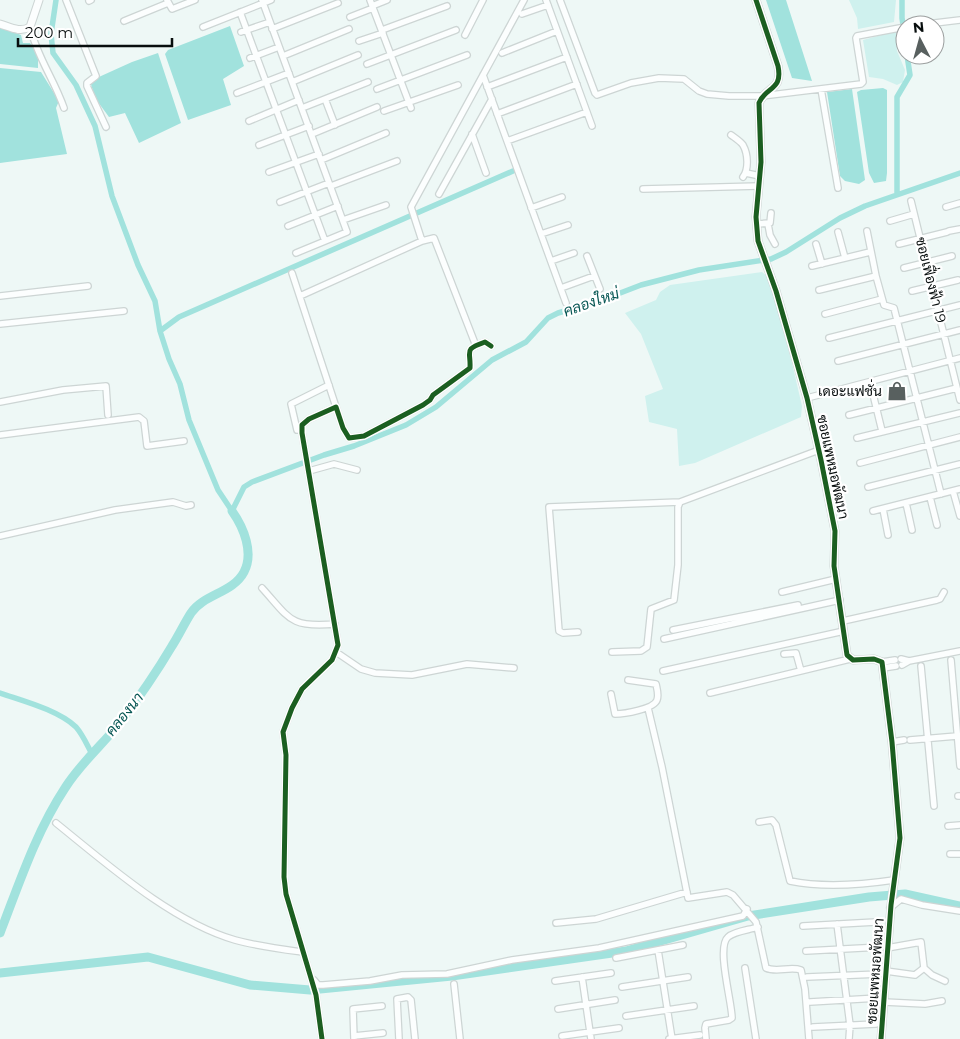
<svg xmlns="http://www.w3.org/2000/svg" width="960" height="1039" font-family="Montserrat,Sarabun,sans-serif">
<rect width="100%" height="100%" fill="#eef8f6"/>
<path fill="#cff1ee" d="M849,0H896L894,22L858,29L857,18Z
M896,31L897,51L905,70L903,82L897,85L883,79L869,77L863,40Z
M762,272L769,278L792,363L802,406L801,417L695,463L679,466L677,429L649,422L645,396L663,389L641,334L625,313L656,300L660,292L670,285Z"/>
<path fill="#a1e2dd" d="M766,0H786L812,81L792,78Z
M230,26L244,66L223,79L231,105L188,120L165,54L168,50Z
M0,27L21,35L23,43H30L38,54V68L0,64Z
M158,53L181,123L139,143L125,113L109,117L95,98L90,81L132,62Z
M0,68L41,72L59,101L56,108L67,154L0,163Z
M883,88L887,90V173L886,181L874,183L869,173L857,92L861,90Z
M852,89L865,180L859,184L845,181L840,176L827,92Z"/>
<g fill="none" stroke-linecap="round" stroke-linejoin="round">
<path stroke="#a1e2dd" stroke-width="5.5" d="M56,0L51,34L53,53L76,85L95,126L112,196L138,265L155,301L160,331L169,359L180,384L189,420L218,490L232,511L244,487L252,482L324,455L354,446L406,425L436,407L492,360L526,342L548,318L558,313L602,300L641,285L699,270L771,259L786,252L840,218L865,206L960,173
M902,0V18L905,38
M897,194V97L910,75L907,55
M160,331L179,317L513,171
M0,693C23,701 58,710 76,727C83,735 87,745 92,754"/>
<path stroke="#a1e2dd" stroke-width="9" d="M0,933C19,884 36,832 65,788C80,764 101,746 119,724C138,699 156,673 172,646C179,635 184,624 191,613C204,594 233,593 244,572C254,553 244,528 232,511
M0,973L148,957L250,985L310,990L452,976L626,951L748,916L869,897L905,894L960,906"/>
<defs>
<path id="minor" d="M66,0L96,76L87,83V86L106,127
M167,0L172,9L195,0
M262,0L347,232L296,253
M370,0L411,108
M546,0L592,126
M560,0L595,93L597,95L631,83L659,78L684,79L699,91L707,94L729,96H762L861,84L863,82L856,38L857,36L905,27
M89,1L91,0
M372,6L387,0
M240,12L325,241
M522,14L548,5
M350,17L373,8
M124,21L168,3
M918,25L960,20
M30,27C37,57 54,79 64,108
M203,27L271,0
M272,29L338,3
M382,30L447,6
M241,32L270,22
M465,35L483,0
M359,41L383,33
M502,53L557,31
M283,56L349,29
M250,58L279,47
M367,64L456,30
M483,75L566,303
M292,82L358,55
M487,87L567,57
M377,89L467,55
M821,89L838,188
M237,93L289,73
M325,99L335,125
M302,108L368,82
M384,111L458,85
M497,114L577,84
M249,121L299,100
M312,134L377,107
M472,134L486,173
M731,135C735,138 740,141 743,145C748,154 749,169 743,177
M507,141L587,112
M259,145L309,126
M321,160L386,133
M269,172L319,154
M746,173L760,176
M331,186L397,161
M643,189L759,186
M439,194L492,99
M911,201L960,400
M280,202L329,183
M946,207L960,203
M531,208L562,197
M343,220L386,205
M890,221L914,214
M757,224L770,223L771,213
M768,224L770,235L775,244
M288,226L338,206
M867,231L876,276L884,305L894,308L941,494
M949,231L960,229
M838,232L845,258
M541,234L568,225
M422,241L411,207L524,0
M816,244L822,264
M899,244L947,232
M587,256L600,289
M551,261L574,253
M812,266L870,252
M904,268L952,256
M292,273L336,407
M561,288L594,276
M819,290L876,276
M912,291L958,280
M0,296L88,286
M300,296L422,241L434,238L476,346
M825,314L882,299
M0,324L124,311
M829,338L960,305
M838,361L960,330
M870,382L882,431
M807,398L960,358
M0,402L63,390L106,386L108,415
M849,415L957,388
M297,430L291,404L329,385
M0,435L139,417L144,421L147,446L184,441
M857,438L960,413
M860,463L960,437
M309,471L334,464L357,470
M868,487L960,464
M953,491L960,516
M930,497L937,525
M906,503L912,530
M883,509L888,535
M873,511L960,489
M0,536L115,510L173,502L186,506L191,505
M262,588C290,619 290,628 335,624
M782,592L836,579
M843,621L937,600L940,599L944,592
M673,630L798,605
M578,632L563,633L559,631L549,507L680,502
M664,639L840,600
M336,652L361,669L375,673L412,675L467,664L514,668
M612,652L641,651L647,647L651,609L674,600L678,565V507L680,502L819,450
M784,654L796,653L801,671
M901,659L909,661
M951,660L960,766
M882,662L895,660
M902,665L909,661L960,651
M921,666L934,806
M883,668L896,666
M663,671L844,631
M710,693L850,659
M611,694L615,714C624,714 654,709 657,700C659,695 657,689 656,684L628,680
M648,708L662,767L688,898L727,892L733,895L756,922L766,968C777,973 790,966 801,970L805,989L809,1039
M910,740L957,736
M892,742L904,740
M958,796H960
M759,822L772,820L776,825L790,881C824,888 860,885 894,880
M56,823C107,864 172,922 235,940C257,946 280,949 302,952
M948,826L960,825
M950,854H960
M890,908L901,899L922,905L960,911
M556,923L596,919L687,892
M837,924L850,1025L849,1039
M803,926L876,922
M887,948L921,942L924,968L932,975L945,981
M658,950L672,1039
M806,951L881,947
M616,958L683,945
M745,968L756,1039
M886,971L915,975L924,968
M582,977L591,1039
M807,977L880,974
M314,980L318,985H323L370,981L402,975L447,974L512,960L599,948L743,916L747,909
M555,981L611,973
M454,984L460,1039
M622,987L688,977
M810,1002L878,998
M884,1002L925,1004L942,1001
M558,1009L615,1000
M626,1016L694,1006
M813,1027L876,1024
M354,1036L383,1033
M562,1036L619,1028
M322,1039L316,995L286,894L284,877L286,755L283,732L292,708L302,689L332,660L338,645L302,433V425L309,419L336,407L343,428L349,438L364,436L423,405L430,400L433,395L470,368C471,350 463,350 485,342L491,346
M354,1039L353,1009L382,1006
M399,1039L397,999L408,997L411,1000L415,1039
M669,1039L700,1035
M706,1039L705,1028L706,1024L729,1020L732,1018C732,1002 716,947 728,937C735,931 749,930 758,927"/>
<path id="tertiary" d="M756,0L778,66C783,91 766,86 759,103L761,162L756,217L758,241L776,291L807,398L821,460L835,531L834,566L847,655L853,660L874,659L882,662L892,742L900,838L891,905L881,1039
M0,24C10,27 20,33 30,27L39,0"/>
</defs>
<use href="#minor" stroke="#cdd5d4" stroke-width="8"/>
<use href="#tertiary" stroke="#cdd5d4" stroke-width="9"/>
<use href="#minor" stroke="#fcfefe" stroke-width="5.5"/>
<use href="#tertiary" stroke="#fcfefe" stroke-width="7"/>
<defs>
<path id="cycleway" d="M756,0L778,66C783,91 766,86 759,103L761,162L756,217L758,241L776,291L807,398L821,460L835,531L834,566L847,655L853,660L874,659L882,662L892,742L900,838L891,905L881,1039
M322,1039L316,995L286,894L284,877L286,755L283,732L292,708L302,689L332,660L338,645L302,433V425L309,419L336,407L343,428L349,438L364,436L423,405L430,400L433,395L470,368C471,350 463,350 485,342L491,346"/>
</defs>
<use href="#cycleway" stroke="#fff" stroke-width="8"/>
<use href="#cycleway" stroke="#1b5e20" stroke-width="5"/>
</g>
<defs>
<symbol id="shop-bare" viewBox="-9 -9 18 18"><path d="M-5-2.5h2.3a2.7 3.5 0 0 1 5.4 0H5L5.5 6h-11ZM-1.5-2.5h3a1.5 2.3 0 0 0-3 0Z" fill="#58605f" stroke="#fff" stroke-width="2.5" paint-order="stroke"/></symbol>
</defs>
<g fill-rule="evenodd">
<use href="#shop-bare" x="883" y="377" width="28" height="28"/>
</g>
<g text-anchor="middle" dominant-baseline="central" stroke-width="4.5" stroke-linejoin="round" paint-order="stroke">
<g font-size="14" fill="#080e0e" stroke="#fff">
<text transform="translate(931 280) rotate(76)">ซอยเฟื่องฟ้า 19</text>
<text transform="translate(833 467) rotate(78)">ซอยแพหมอพัฒนา</text>
<text transform="translate(875 971) rotate(-86)">ซอยแพหมอพัฒนา</text>
</g>
<g font-size="14" fill="#080e0e" stroke="#fff" text-anchor="end">
<text x="882" y="391">เดอะแฟชั่น</text>
</g>
<g font-size="15" font-style="italic" fill="#095855" stroke="#fff">
<text transform="translate(591 302) rotate(-19)">คลองใหม่</text>
<text transform="translate(124 714) rotate(-51)">คลองนา</text>
</g>
</g>
<g transform="translate(920 40) rotate(354)"><circle r="24" fill="#ffffff" stroke="#9c9f9f"/>
<path d="M0-4L9 19L0 12L-9 19Z" fill="#58605f"/>
<text y="-8" font-size="14" font-weight="bold" text-anchor="middle" fill="#080e0e">N</text>
</g>
<path d="M18 38v8h154v-8" fill="none" stroke="#080e0e" stroke-width="2.5"/>
<text x="25" y="38" font-size="15" fill="#080e0e" stroke="#ffffff" stroke-width="4" paint-order="stroke">200 m</text>
</svg>
